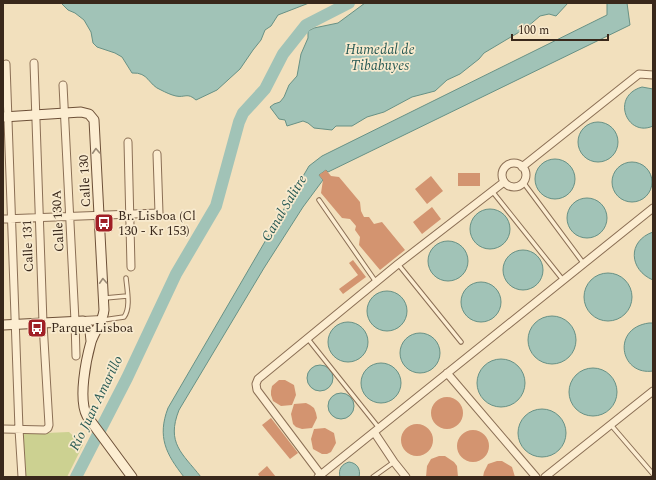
<svg xmlns="http://www.w3.org/2000/svg" width="656" height="480" font-family="Spectral,serif">
<rect width="100%" height="100%" fill="#f2e0bd"/>
<path fill="#ccd191" d="M69,432L83,445L67,477H26L23,434Z"/>
<path fill="#a1c3b7" stroke="#689185" d="M61,3H309L278,15L271,26L265,30L261,40L253,50L240,69L217,90L196,100C187,92 185,98 176,96C171,95 165,92 161,90C148,85 149,72 132,73L122,57L115,53L97,47L93,43L91,32L84,20L75,13L68,10Z
M365,3H568L556,16L549,14L540,16L526,28L484,53L479,59L460,74L447,80L435,91L412,97L384,112L367,117L352,126H336L332,130L314,128L308,123L303,121L287,126L285,120L279,119L270,107L274,104L280,102L284,97L289,85L297,76L301,54L308,38V31L314,28L338,23Z
M607,3H627L630,25L328,172L326,170L319,175L323,180L303,207L264,268L179,410C166,443 182,453 201,477H184C166,454 157,437 168,408L309,166L322,156L607,15Z
M642,87L653,89V126C627,138 610,96 642,87Z
M578 142a20 20 0 1 1 40 0a20 20 0 1 1-40 0Z
M535 179a20 20 0 1 1 40 0a20 20 0 1 1-40 0Z
M612 182a20 20 0 1 1 40 0a20 20 0 1 1-40 0Z
M567 218a20 20 0 1 1 40 0a20 20 0 1 1-40 0Z
M470 229a20 20 0 1 1 40 0a20 20 0 1 1-40 0Z
M653,232V280C629,270 627,241 653,232Z
M428 261a20 20 0 1 1 40 0a20 20 0 1 1-40 0Z
M503 270a20 20 0 1 1 40 0a20 20 0 1 1-40 0Z
M584 297a24 24 0 1 1 48 0a24 24 0 1 1-48 0Z
M461 302a20 20 0 1 1 40 0a20 20 0 1 1-40 0Z
M367 311a20 20 0 1 1 40 0a20 20 0 1 1-40 0Z
M528 340a24 24 0 1 1 48 0a24 24 0 1 1-48 0Z
M328 342a20 20 0 1 1 40 0a20 20 0 1 1-40 0Z
M649,323H653V371C620,376 611,328 649,323Z
M400 353a20 20 0 1 1 40 0a20 20 0 1 1-40 0Z
M477 383a24 24 0 1 1 48 0a24 24 0 1 1-48 0Z
M361 383a20 20 0 1 1 40 0a20 20 0 1 1-40 0Z
M307 378a13 13 0 1 1 26 0a13 13 0 1 1-26 0Z
M569 392a24 24 0 1 1 48 0a24 24 0 1 1-48 0Z
M328 406a13 13 0 1 1 26 0a13 13 0 1 1-26 0Z
M518 433a24 24 0 1 1 48 0a24 24 0 1 1-48 0Z
M349,462C357,463 361,469 359,477H340C338,469 342,464 349,462Z"/>
<g fill="none" stroke-linecap="round" stroke-linejoin="round">
<path stroke="#a1c3b7" stroke-width="12" d="M76,477L127,378L176,274L216,206L239,122L243,113L265,89L283,54L306,25L349,3"/>
</g>
<path fill="#d39470" d="M326,170L331,176L339,177L360,202L361,211L364,217H369L374,224L382,222L405,250L380,270L359,245L360,237L355,230L356,226L350,219L342,218L321,193L323,180L319,175Z
M458,173H480V186H458Z
M431,176L443,191L427,204L415,189Z
M432,207L441,219L422,234L413,222Z
M353,260L366,277L343,294L339,289L358,275L349,263Z
M279,380H285L294,385L296,395L292,405L281,406L273,401L271,395V391L272,386Z
M431 413a16 16 0 1 1 32 0a16 16 0 1 1-32 0Z
M306,403L310,405L314,408L316,413L317,418L312,428L302,429L296,427L293,424L291,414L294,404Z
M271,418L298,453L290,459L262,425Z
M401 440a16 16 0 1 1 32 0a16 16 0 1 1-32 0Z
M325,428L334,433L336,443L331,452L327,454H322L313,449L311,439L314,429Z
M457 446a16 16 0 1 1 32 0a16 16 0 1 1-32 0Z
M439,456H445L454,462L457,466L458,477H426L427,466L431,459Z
M497,461H502L512,467L515,477H483L484,472L488,464Z
M267,466L276,477H260L258,474Z"/>
<g fill="none" stroke-linecap="round" stroke-linejoin="round">
<defs>
<path id="service" d="M523,182L584,264
M492,191L563,280
M319,200L376,282
M398,264L461,342
M105,298L127,296
M103,320L124,317C131,308 127,290 126,278
M308,339L379,428
M611,425L653,474
M373,477L394,462"/>
<path id="minor" d="M6,64L19,429L22,477
M63,85L75,321L76,356
M128,142L131,267
M502 175a12 12 0 1 1 24 0a12 12 0 1 1-24 0Z
M522,167L639,74L653,75
M3,219L159,213L157,154
M447,373L536,477
M3,429L45,430L48,428L49,425L43,323L34,63
M374,432L394,462L406,477
M321,475L257,390L256,384L258,379L398,264L504,182
M318,477L653,208
M545,477L653,391"/>
<path id="tertiary" d="M83,321L102,320"/>
<path id="secondary" d="M3,117L81,112L89,114L94,120L104,310C103,322 95,330 91,342C86,360 78,399 87,416L132,477
M3,325L83,321L90,331L91,341"/>
</defs>
<use href="#service" stroke="#8b6f55" stroke-width="5.5"/>
<use href="#minor" stroke="#8b6f55" stroke-width="9"/>
<use href="#tertiary" stroke="#8b6f55" stroke-width="10"/>
<use href="#secondary" stroke="#6d5038" stroke-width="11"/>
<use href="#service" stroke="#fcedd1" stroke-width="3.5"/>
<use href="#minor" stroke="#fcedd1" stroke-width="7"/>
<use href="#tertiary" stroke="#fcedd1" stroke-width="8"/>
<use href="#secondary" stroke="#fcedd1" stroke-width="9"/>
</g>
<defs><path id="oneway-chevron" d="M-2-3.5L2.5 0L-2 3.5" fill="none" stroke-width="1.6" stroke-linecap="round" stroke-linejoin="round"/></defs>
<g stroke="#9a8a76">
<use href="#oneway-chevron" transform="translate(96 151) rotate(-93)"/>
<use href="#oneway-chevron" transform="translate(103 281) rotate(-93)"/>
</g>
<defs>
<symbol id="bus-square" viewBox="-11 -11 22 22"><rect x="-9" y="-9" width="18" height="18" rx="4" fill="#a01f26" stroke="#f8eace"/><path d="M-5-6H5V4H4V6H2V4H-2V6H-4V4H-5ZM-3.5-4V0h7V-4ZM-3.5 1.2v1.5H-2V1.2ZM2 1.2v1.5H3.5V1.2Z" fill="#fff"/></symbol>
</defs>
<g fill-rule="evenodd">
<use href="#bus-square" x="93" y="212" width="22" height="22"/>
<use href="#bus-square" x="26" y="317" width="22" height="22"/>
</g>
<g text-anchor="middle" dominant-baseline="central" stroke-width="3.5" stroke-linejoin="round" paint-order="stroke">
<g font-size="13" fill="#39281b" stroke="#f8eace">
<text transform="translate(85 181) rotate(-93)">Calle 130</text>
<text transform="translate(58 221) rotate(-93)">Calle 130A</text>
<text transform="translate(28 246) rotate(-92)">Calle 131</text>
</g>
<g font-size="13" fill="#39281b" stroke="#f8eace" text-anchor="start">
<text x="118" y="216">Br. Lisboa (Cl<tspan x="118" dy="15">130 - Kr 153)</tspan></text>
<text x="51" y="328">Parque Lisboa</text>
</g>
<g font-size="14" font-style="italic" fill="#295b55" stroke="#f8eace">
<text x="380" y="49">Humedal de<tspan x="380" dy="16">Tibabuyes</tspan></text>
<text transform="translate(284 208) rotate(-59)">Canal Salitre</text>
<text transform="translate(96 403) rotate(-64)">Río Juan Amarillo</text>
</g>
</g>
<rect width="656" height="480" fill="none" stroke="#39281b" stroke-width="8"/>
<path d="M512 34v6h96v-6" fill="none" stroke="#39281b" stroke-width="2"/>
<text x="518" y="34" font-size="12" fill="#39281b" stroke="#f8eace" stroke-width="3" paint-order="stroke">100 m</text>
</svg>
